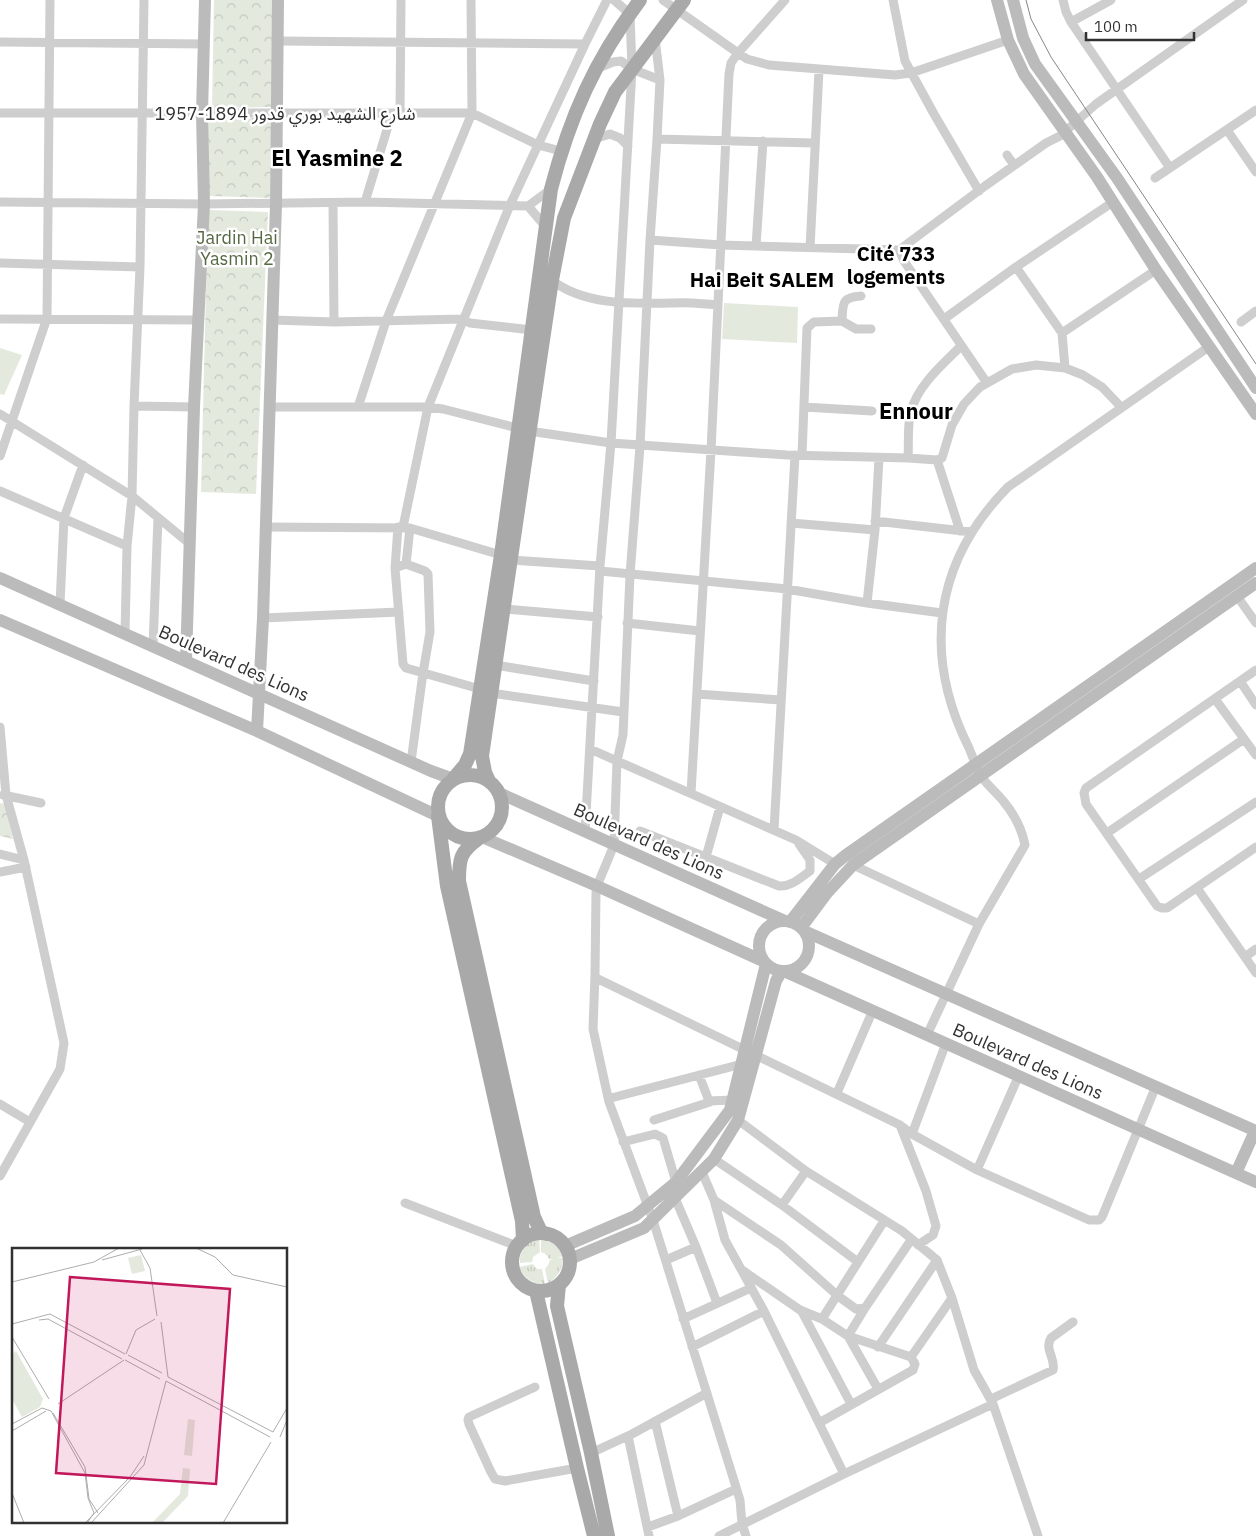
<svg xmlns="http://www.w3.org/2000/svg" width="1256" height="1536" font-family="'IBM Plex Sans','Noto Sans Arabic',sans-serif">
<defs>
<pattern id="grass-tufts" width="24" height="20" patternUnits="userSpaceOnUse" patternTransform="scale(1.25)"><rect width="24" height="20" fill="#e4e9de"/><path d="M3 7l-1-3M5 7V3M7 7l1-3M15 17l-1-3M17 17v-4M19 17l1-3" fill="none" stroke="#c4c8bf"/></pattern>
<pattern id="park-crowns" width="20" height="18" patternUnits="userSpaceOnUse" patternTransform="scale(1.25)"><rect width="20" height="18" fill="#e4e9de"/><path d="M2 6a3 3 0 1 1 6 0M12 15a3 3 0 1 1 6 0" fill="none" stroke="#c4c8bf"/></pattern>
</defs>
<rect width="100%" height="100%" fill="#fff"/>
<path fill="url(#grass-tufts)" d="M539,1239L540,1252L533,1257L532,1262L520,1263C519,1250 527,1242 539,1239Z
M541,1239C551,1242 561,1246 563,1256L558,1258H563C563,1269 557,1278 548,1283L545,1269L548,1265L550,1260L553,1259H549L546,1254L541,1252Z
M533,1264L537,1269H542L545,1284C532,1284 524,1278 519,1267Z"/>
<path fill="url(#park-crowns)" d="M214,0H274L272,107L212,108Z
M206,118H272L270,198L209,196Z
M208,210L268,212L256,494L201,492Z
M0,803L5,804L13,839L0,836Z"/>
<path fill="#e4e9de" d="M724,303L798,307L797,343L722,339Z
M0,348L22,355L4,395L0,394Z"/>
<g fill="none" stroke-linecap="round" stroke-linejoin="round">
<path stroke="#cecece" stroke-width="9" d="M663,0L738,53L747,59L769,65L895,75L911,73L1008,40
M893,0L905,61L934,114L979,191
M1063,0L1066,12L1071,22L1170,168
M1071,22L1111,0
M655,38L660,80L657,139L650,240L640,446L630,575L623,735L617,761L614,845L597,886L596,892L595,975L596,978L900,1125L912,1134L977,1170L1089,1220H1099L1102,1217L1156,1086
M278,41L585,44
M0,42L204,44
M596,69L613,62L621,61L632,69L660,80
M0,113H472L538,145L561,151
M400,113L401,0
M1227,130L1256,172
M594,139L610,134L620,138L628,146
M657,139L814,143
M1007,155L1014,165
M1155,178L1256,110
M0,202L204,204L365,202L528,206
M365,202L392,113
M333,203L334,322
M545,226L528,206L551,189
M650,240L721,245L899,250L985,186L1046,143L1060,136L1096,104L1243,0
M756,246L763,141
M810,248L819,70
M899,250L904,261L987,383
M0,263L140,267
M1016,267L1062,333L1065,368
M549,278C582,306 634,304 675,303C689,302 703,304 718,305
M0,319L198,320
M944,319L1016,267L1113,202
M272,320L334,322L462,319L470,323L532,330
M842,321L856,329H871
M1241,322L1256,311
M1062,333L1156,270
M134,406L194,407
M269,407H428L443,409L529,431L611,443L787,455L908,458L937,460L942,458L952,425L964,404L980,387L1012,369L1036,365L1065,368L1083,375L1102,387L1121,407
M358,407L386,321L472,113L471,0
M804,407L872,411
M0,414L132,496L190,544
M802,455L807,328L814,322L842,321C843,304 841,297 861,296
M0,456L47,318L50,0
M908,458C909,443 907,425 911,411C918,385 943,364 961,346
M937,460L960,531
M0,491L127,546
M875,521L972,532
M791,523L875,530
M265,527L410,528L406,564L425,571L428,574L430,632L423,673L411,762
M403,527L428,407L510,205L585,44L607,0
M410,528L501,555
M511,560L600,566
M406,564L395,568L403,664L406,668L480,689L491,693L623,712
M395,568L398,527
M600,571L787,589L867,603L942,613
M1237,596L1256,623
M867,603L875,530L879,458
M60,604L64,518L83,465
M504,609L598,617
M263,618L399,612
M627,623L700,631
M125,633L127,546L132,496L134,406L140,267L144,0
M153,646L158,518
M495,665L594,681
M1256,670L1086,788L1084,793L1086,804L1157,906L1162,908H1167L1256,847
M1240,681L1256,705
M697,694L781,700
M1215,699L1256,755
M0,727L6,795L24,860L64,1043L60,1069L0,1176
M590,749L796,840L835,864
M691,793L711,450L729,74L731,63L738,53L785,0
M3,795L41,803
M774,830L795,455
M640,831L779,886C791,887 800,878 810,871V860L799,844
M585,832L600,566L611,443L632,69L630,14L614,0
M1107,833L1244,739
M0,854L24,860
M706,857L720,807
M853,865L979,924
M0,872L26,867
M1139,879L1256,802
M1197,888L1256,973
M1245,957L1256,949
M595,975L593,1029L609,1102
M927,1035L979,924L1025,845C1022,830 1014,814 1004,802C997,793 987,785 981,776C976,768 973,757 969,748C922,654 934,562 1008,487L1210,346
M742,1064L611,1098L609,1102L653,1220L740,1500L742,1524L746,1536
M699,1075L709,1101L732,1100
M837,1093L873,1010
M0,1104L30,1122
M654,1120L710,1102
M738,1120L806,1171L902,1231L937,1260L952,1298L974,1370L993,1404L1038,1536
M900,1125L926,1191L936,1226L933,1235L918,1245
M912,1134L946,1043
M623,1142L655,1134L663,1138L676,1182
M714,1159L782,1205L858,1262
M977,1170L1019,1075
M702,1172L714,1200L725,1240L764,1311L844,1474
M675,1198L696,1247L717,1303
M714,1200L781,1245L838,1296L856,1309L865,1308L911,1240
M405,1203L517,1246
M782,1205L806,1171
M666,1260L696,1247
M742,1270L800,1310L822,1319L848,1336L911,1357L915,1364L913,1370L819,1423
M865,1308L848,1336L878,1389
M801,1310L851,1404
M683,1319L751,1288
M822,1319L884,1221
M692,1347L764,1311
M878,1347L937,1260
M911,1357L952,1298
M535,1387L469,1417L468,1420L469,1424L491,1472L495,1479L505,1481L577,1468
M991,1399L1053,1370C1056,1359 1044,1349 1051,1338L1073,1322
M655,1421L678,1516
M628,1436L649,1536
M591,1453L632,1434L707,1393
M648,1527L678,1516L736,1489
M719,1536L844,1474L993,1404"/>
<path stroke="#bbb" stroke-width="12" d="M997,0L1008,40L1024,74L1097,177L1156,270L1256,414
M1013,0L1023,38L1035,64L1117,178L1256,388
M0,578L431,771L453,779
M0,620L257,731L438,816
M186,661L194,407L204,204L202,113L205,0
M257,731L263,618L276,204L278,0
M499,793L785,921
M482,837L597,886L763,961
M759 946a25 25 0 1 1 50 0a25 25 0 1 1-50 0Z
M790,922L835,864L846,855L1256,568
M801,928L827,893L853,865L1256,583
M804,931L1256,1131
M786,972L1256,1182
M1236,1173L1255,1131
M565,1246L635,1216L676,1182L730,1110L766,964
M570,1259L644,1228L714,1159L738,1120L776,981L781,972"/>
<path stroke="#a9a9a9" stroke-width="14" d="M438 807a32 32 0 1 1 64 0a32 32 0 1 1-64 0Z
M453,779L465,765L470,754L501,555L551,189C570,116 595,60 640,0
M489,781L485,772L482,756L540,360L552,280L564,218L600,124L615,92L684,0
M438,816L447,886L522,1221L523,1240
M478,839C460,852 459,859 459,881L534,1217L541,1232L547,1234
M512 1262a29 29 0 1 1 58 0a29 29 0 1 1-58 0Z
M559,1285L557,1306L591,1453L608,1536
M536,1291L577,1468L594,1536"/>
<path stroke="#868686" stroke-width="1" d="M1026,0L1031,19L1051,57L1256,364"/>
</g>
<g text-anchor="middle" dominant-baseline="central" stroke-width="5" stroke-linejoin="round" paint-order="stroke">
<g font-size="18" fill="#313131" stroke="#fff">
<text x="285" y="113">شارع الشهيد بوري قدور 1894-1957</text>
<text transform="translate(234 663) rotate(24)">Boulevard des Lions</text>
<text transform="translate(649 841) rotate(24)">Boulevard des Lions</text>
<text transform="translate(1028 1061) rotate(24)">Boulevard des Lions</text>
</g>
<g font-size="18" fill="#556942" stroke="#fff">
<text x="237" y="237">Jardin Hai<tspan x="237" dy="21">Yasmin 2</tspan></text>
</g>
<g font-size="20" font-weight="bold" fill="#000" stroke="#fff">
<text x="896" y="253">Cité 733<tspan x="896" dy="23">logements</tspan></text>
<text x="762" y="279">Hai Beit SALEM</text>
</g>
<g font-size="22" font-weight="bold" fill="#000" stroke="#fff">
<text x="337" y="157">El Yasmine 2</text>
<text x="916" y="410">Ennour</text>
</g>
</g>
<g transform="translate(12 1248)">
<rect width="275" height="275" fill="#fff"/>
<path d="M4,103L31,151L28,159L10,169L0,151V106Z" fill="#e4e9de"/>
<path d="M176,171L183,172L180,208L172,207ZM171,220L178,221L176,248L150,275H140L168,246Z" fill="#e4e9de"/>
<path d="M129,7L133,23L120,26L116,10Z" fill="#e4e9de"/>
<path fill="none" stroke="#adadad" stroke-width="1" d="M184,0L203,9L221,27L275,39M128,2L138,20L145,68M90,12L130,1M0,34L82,14L107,0M27,72L36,71L110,111M149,74L156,129L261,184M0,76L38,66L113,106M0,89L37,151M114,106L124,82L143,71M116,107L150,125M113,112L148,131M46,156L112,112M41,165L73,219L77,251L86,265M0,176L30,160L39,163L73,225L76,250L82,265L75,275M0,183L34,163M261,184L275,160M268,189L275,172M0,245L12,275M73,275L118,229L132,208M79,275L132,217L154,133L258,189M211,275L259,194"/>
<path fill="#c2185b" fill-opacity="0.15" stroke="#c2185b" stroke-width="2.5" d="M58,29L218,41L204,236L44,225Z"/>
<rect width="275" height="275" fill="none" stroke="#313131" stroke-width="2.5"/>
</g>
<path d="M1086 32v8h108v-8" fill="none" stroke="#313131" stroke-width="2.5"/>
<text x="1094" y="32" font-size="15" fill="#313131" stroke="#ffffff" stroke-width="4" paint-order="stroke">100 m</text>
</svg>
